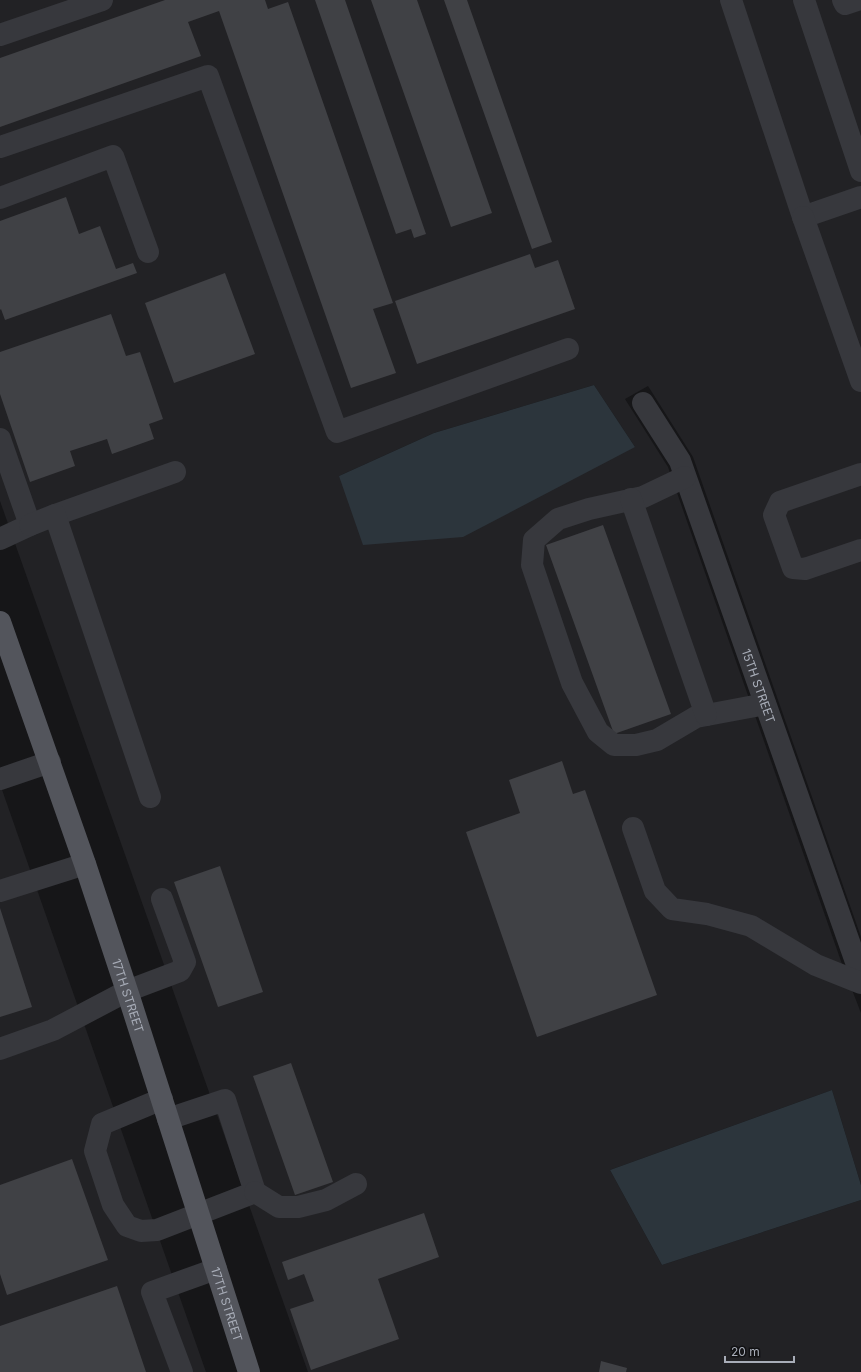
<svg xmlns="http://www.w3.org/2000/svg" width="861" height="1372" font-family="Inter,sans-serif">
<rect width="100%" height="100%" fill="#161618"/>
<path fill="#222225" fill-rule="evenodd" d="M0,0H861V937L693,457L648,386L625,399L668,467L842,964L861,1013V1185L832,1090L610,1170L662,1265L861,1200V1372H308L0,501ZM594,385L635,447L339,476L434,433Z
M0,784L206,1372H0Z"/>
<path fill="#2c353c" d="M594,385L635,447L463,537L363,545L339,476L434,433Z
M832,1090L861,1185V1200L662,1265L610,1170Z"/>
<path fill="#404145" d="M165,0H265L268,9L288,2L393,303L373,309L396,373L351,388L219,11L188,22L201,56L0,127V58Z
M315,0H345L426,234L414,238L411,229L396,234Z
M371,0H417L492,213L451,227Z
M444,0H467L552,242L532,249Z
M66,197L79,234L100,226L116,269L133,263L137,273L5,320L1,309L0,310V221Z
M530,254L535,268L558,260L575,309L417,364L395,301Z
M225,273L255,354L174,383L145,303Z
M111,314L126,356L140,352L163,419L149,424L154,439L112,454L107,439L70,451L75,466L30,482L0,394V352Z
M603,525L671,714L614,734L546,545Z
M562,761L573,794L585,790L657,995L537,1037L466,832L520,813L509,780Z
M220,866L263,992L218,1007L174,882Z
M0,908L32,1007L0,1017Z
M291,1063L333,1182L295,1195L253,1076Z
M72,1159L108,1260L7,1295L0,1274V1185Z
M424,1213L439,1257L378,1279L399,1339L311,1370L290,1309L314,1301L304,1274L288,1280L282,1262Z
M117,1286L146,1372H0V1326Z
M601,1361L627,1368L626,1372H599Z"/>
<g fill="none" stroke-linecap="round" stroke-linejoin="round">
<g stroke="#37383d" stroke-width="22">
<path d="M731,0L803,217L861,197"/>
<path d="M804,0L861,171"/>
<path d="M843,0L845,4L857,0"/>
<path d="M0,35L102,0"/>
<path d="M0,147L208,76L337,432L568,349"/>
<path d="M0,198L113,156L148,252"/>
<path d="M803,217L861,381"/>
<path id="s1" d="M643,403L680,461L861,976"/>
<path d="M0,439L30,525L0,539"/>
<path d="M861,474L780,502L774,515L793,568L805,569L861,550"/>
<path d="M685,477L643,497L589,509L558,519L534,540L532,565L572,683L598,732L614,745H636L657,740L696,717L765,704"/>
<path d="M631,499L706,715"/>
<path d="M55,515L175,472"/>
<path d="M30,525L55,515L150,797"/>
<path d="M0,779L50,762"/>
<path d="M633,828L655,891L672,909L707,914L751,926L816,965L861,983"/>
<path d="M0,891L85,864"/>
<path d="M0,1049L53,1030L127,991L180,971L185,962L162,899"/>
<path d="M162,1099L102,1124L95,1151L113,1205L127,1226L141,1231L157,1230L255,1192L225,1100L168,1119"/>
<path d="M255,1192L279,1207H298L326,1200L356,1184"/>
<path d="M182,1372L152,1292L216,1269"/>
</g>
<path stroke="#53555c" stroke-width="22" id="s2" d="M0,622L85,864L130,1000L249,1372"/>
</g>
<g text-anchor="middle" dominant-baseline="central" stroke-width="3" stroke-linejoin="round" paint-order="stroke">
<g font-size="12" fill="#a8adb8" stroke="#111113">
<text stroke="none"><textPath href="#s1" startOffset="307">15TH STREET</textPath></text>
<text stroke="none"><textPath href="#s2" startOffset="395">17TH STREET</textPath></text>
<text stroke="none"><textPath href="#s2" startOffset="719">17TH STREET</textPath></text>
</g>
</g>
<path d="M725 1356v6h69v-6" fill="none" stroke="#a8adb8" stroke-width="2"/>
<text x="731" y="1356" font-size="12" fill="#a8adb8" stroke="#111113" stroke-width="3" paint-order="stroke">20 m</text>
</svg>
